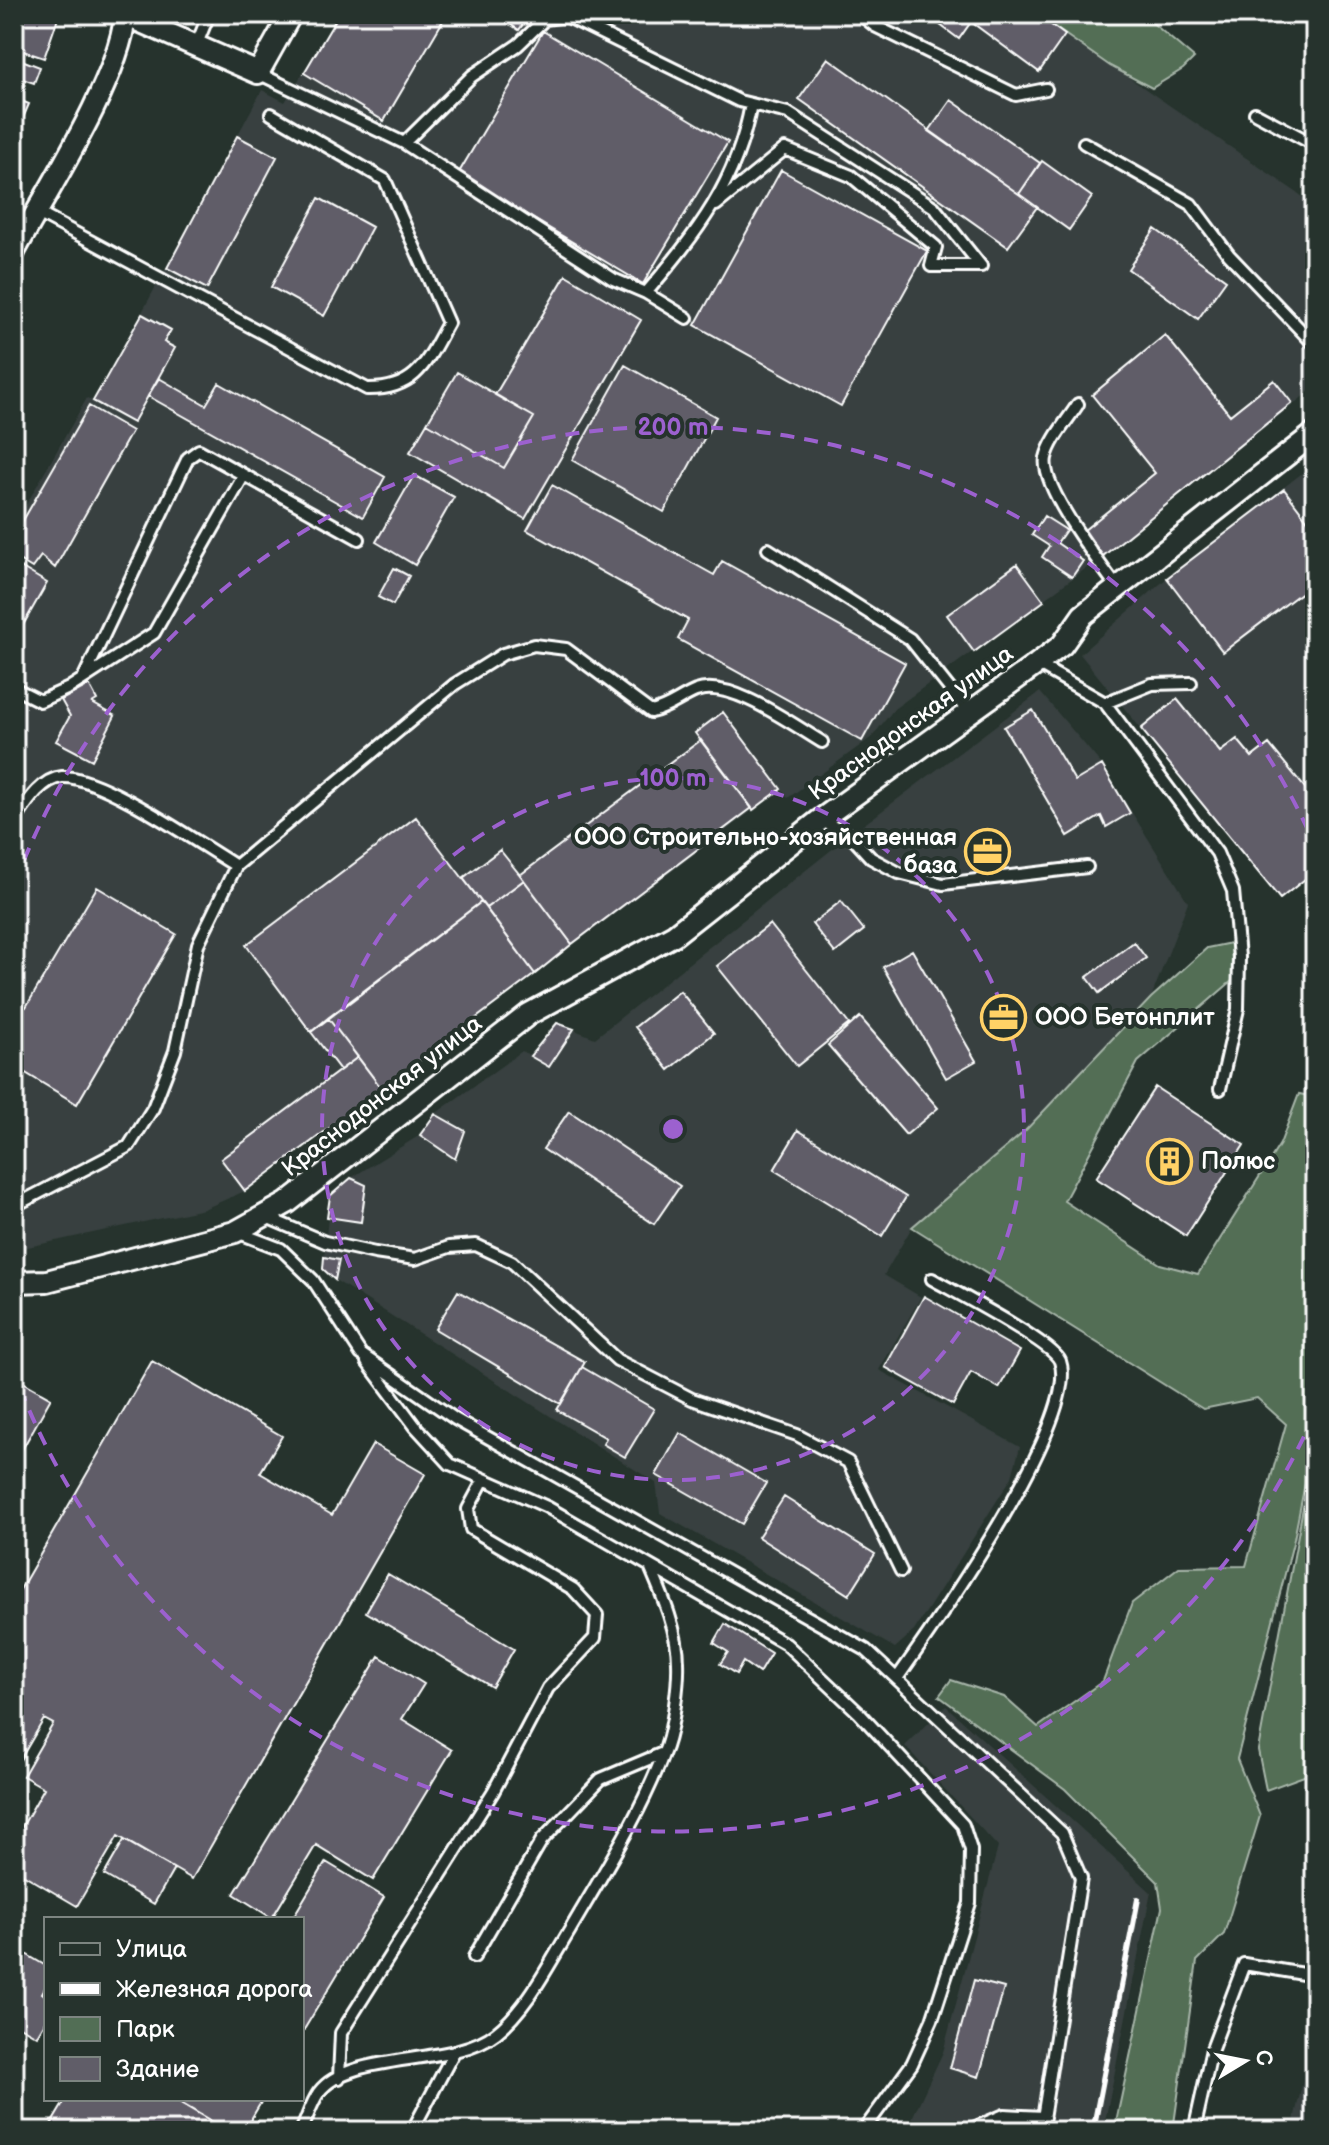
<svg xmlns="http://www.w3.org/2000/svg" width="1329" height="2145" font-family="'Balsamiq Sans',sans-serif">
<rect width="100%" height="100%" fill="#26332d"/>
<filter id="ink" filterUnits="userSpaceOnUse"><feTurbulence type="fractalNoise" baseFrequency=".0125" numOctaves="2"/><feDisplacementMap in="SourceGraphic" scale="16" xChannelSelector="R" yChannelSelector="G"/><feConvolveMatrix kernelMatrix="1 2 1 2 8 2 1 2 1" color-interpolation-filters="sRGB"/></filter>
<g filter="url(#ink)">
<path fill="#37403f" d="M339,14H1036L1315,205V387L1103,556L894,709L872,737L788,798L781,789L245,1191L204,1209L14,1250V526L87,398L94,401L262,90L285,102Z
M1315,463V871L1280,899L1080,654L1167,578Z
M1040,692L1102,765L1188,902L1151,998L1024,1132L912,1227L884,1275L921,1297L879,1370L1020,1447L1012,1477L914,1631L895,1648L660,1513L656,1483L335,1280L323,1269L330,1196L351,1178L420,1135L435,1114L522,1051L531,1056L557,1023L595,1038L850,835Z
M946,1706L1151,1892L1103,2131H906L943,2052L998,1847L905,1746Z
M1315,2030V2131H1293L1295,2115Z"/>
<path fill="#526e55" stroke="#a8b6aa" stroke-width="2" d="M1036,14H1142L1194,58L1183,69L1152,88L1110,66Z
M1231,943L1233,980L1138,1062L1064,1201L1160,1264L1198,1274L1280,1144L1299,1094L1315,1097V1433L1294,1539L1237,1759L1260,1816L1224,1934L1197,1961L1173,2131H1114L1162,1908L1158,1882L1065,1789L939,1696L951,1680L1004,1697L1038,1727L1103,1681L1132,1603L1179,1567L1246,1566L1286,1424L1257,1398L1203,1409L912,1227L1024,1132L1151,998L1207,948Z
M1315,1443V1772L1266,1790L1258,1750Z"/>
<path fill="#605d68" stroke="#fff" stroke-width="2" d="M14,14L59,15L44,58L14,48Z
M339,14H447L384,121L304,73Z
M503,14H530L519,30L501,18Z
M929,14H1036L1065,35L1039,72L971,22L959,39L928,16Z
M543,31L728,142L643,284L458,174Z
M828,58L1037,207L1008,247L799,99Z
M19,59L40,67L34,83L14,76Z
M14,98L29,104L17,132L14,131Z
M951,100L1040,163L1019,194L929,131Z
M237,136L277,157L207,289L167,268Z
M1042,161L1092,197L1069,230L1019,194Z
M781,170L927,251L841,406L695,325Z
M319,198L372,227L324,316L271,287Z
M1155,229L1226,280L1198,319L1128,269Z
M566,275L641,320L525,519L410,452L427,423L504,468L534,417L495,395Z
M142,314L171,330L164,342L175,348L133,423L93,401Z
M1165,335L1230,415L1274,380L1292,403L1103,556L1083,531L1155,473L1092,395Z
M625,365L716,417L664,512L572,460Z
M457,372L534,417L504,468L427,423Z
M159,378L206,405L219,383L385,477L363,517L148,396Z
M89,406L132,431L55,568L41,556L32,568L14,557V536Z
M414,475L454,497L415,565L376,542Z
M552,485L714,575L722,561L905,663L862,741L678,639L688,620L527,530Z
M1284,489L1315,530V582L1223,652L1167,578Z
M1044,516L1066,530L1057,543L1083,561L1072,577L1042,557L1049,546L1032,535Z
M14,563L47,583L14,641Z
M1017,564L1044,601L974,652L947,615Z
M394,568L409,576L393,605L378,597Z
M89,685L97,700L92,703L115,716L92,760L56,741L70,716L61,700Z
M1177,699L1220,752L1237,739L1252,757L1269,744L1315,800V871L1280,899L1141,729Z
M1033,710L1075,781L1102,765L1130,813L1106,827L1101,816L1068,836L1004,727Z
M723,712L781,789L753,810L695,733Z
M701,740L752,808L572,944L520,875Z
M416,817L481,902L311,1032L246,945Z
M500,850L524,880L486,908L463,878Z
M524,880L572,944L535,974L486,908Z
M97,887L176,934L77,1104L14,1066V1001L26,1007Z
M841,901L864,930L835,953L812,924Z
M481,902L535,974L382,1089L328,1018Z
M770,924L849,1024L797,1066L717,966Z
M1134,942L1146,958L1099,993L1087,977Z
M912,950L976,1061L946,1078L883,967Z
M680,991L714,1033L669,1070L635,1027Z
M860,1017L938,1108L906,1135L828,1045Z
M328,1018L358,1057L340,1070L311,1032Z
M557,1023L574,1029L549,1067L530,1056Z
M358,1057L382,1089L245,1191L221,1159Z
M1155,1087L1244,1145L1186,1236L1096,1178Z
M569,1111L680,1186L654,1224L543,1149Z
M435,1114L465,1131L455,1159L420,1135Z
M798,1130L906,1197L882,1236L774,1170Z
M351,1178L366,1185L361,1222L327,1217L330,1196Z
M324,1257L339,1260L335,1280L323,1269Z
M458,1291L585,1362L561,1404L435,1329Z
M924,1296L1020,1351L999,1388L971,1372L953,1405L885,1367Z
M152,1361L282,1436L260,1473L332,1515L373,1444L425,1474L192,1879L118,1836L77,1906L14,1869V1841L44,1788L23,1776L53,1724L44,1719L14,1770V1600Z
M582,1367L654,1409L625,1457L603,1444L606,1438L557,1410Z
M16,1378L51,1398L14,1464V1382Z
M680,1433L766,1483L742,1524L656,1475Z
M784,1497L875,1554L849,1595L758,1537Z
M388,1574L514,1649L492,1687L366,1612Z
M725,1624L771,1653L759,1673L743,1662L736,1674L720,1664L728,1652L714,1643Z
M379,1656L424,1684L402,1719L452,1750L373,1880L316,1845L272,1918L234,1894Z
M124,1840L174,1869L154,1904L104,1875Z
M326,1862L384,1897L302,2033V1919H292Z
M14,1947L46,1966V1986L42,1993L46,1996V2021L37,2036L14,2023Z
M974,1980L1004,1988L979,2077L950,2068Z
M66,2099H174L228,2131H47Z
M185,2099H263L244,2131H228L182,2104Z"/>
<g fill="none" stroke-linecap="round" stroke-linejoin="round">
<defs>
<path id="service" d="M860,14L875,26L1016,95L1046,89
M196,46L209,14
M258,73L404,143L613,279L646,293L687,318
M1255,113L1315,145
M404,143L472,76L518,45L545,19L566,16L739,101L788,113L934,207L981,266
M1084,143L1191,204L1229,255L1315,345
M716,205L785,149L851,176L936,247L931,266H981
M36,212L367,389C417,390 427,361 448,323L385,180L271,114
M646,293C697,233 737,183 751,104
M1078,404C1068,420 1050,440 1046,458C1040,486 1099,563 1117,587
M768,549L910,639L968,712
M1037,664L1105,703L1217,853L1233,891L1239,957L1238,1009L1220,1089
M83,679L188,458L199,450L359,539
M14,688L40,701L69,688L154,633L244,475
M1105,703L1152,684L1191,683
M820,820L850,835L871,858L899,873L943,884L1087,867
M14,822C25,806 40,779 62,777C101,775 199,844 236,866
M14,1206L129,1146L153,1108L175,1051L198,944L236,866L455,684L503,654L534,645L566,649L651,712C669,708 679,698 696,691C730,678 793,725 822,742
M266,1217L325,1242L375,1253L415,1259L449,1247L476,1245L512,1262L617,1360L692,1399L797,1435L848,1462L901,1571
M237,1232L281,1249L313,1280L361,1354L455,1419L866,1650L1062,1833L1081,1878L1041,2131
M367,1362L415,1426L450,1464L547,1507L786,1644L859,1713L963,1825L971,1850L970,1903L932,2020L912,2064L863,2131
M898,1677C935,1625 1081,1418 1060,1361C1052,1342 955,1292 932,1279
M474,1957L542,1840L601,1779L663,1753
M339,2078L341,2033L493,1792L548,1688L595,1638L597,1615L573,1589L471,1529L468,1509L483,1481
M301,2131C307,2119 311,2103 319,2092C351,2050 452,2068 496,2033C528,2008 549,1964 570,1930C605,1870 642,1812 666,1747C673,1727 679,1683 678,1662C678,1632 663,1597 651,1569
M412,2131L454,2052
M966,2131L1004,2115L1044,2117
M1194,2131L1212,2049L1244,1964L1315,1976"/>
<path id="minor" d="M123,14L258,73L291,14
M14,252C47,191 118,82 125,17
M14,1282L47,1281L235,1232L287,1203L529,1014L674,935L820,820L1037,664L1062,645L1083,615L1315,433"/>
</defs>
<use href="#service" stroke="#fff" stroke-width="16"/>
<use href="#minor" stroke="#fff" stroke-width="26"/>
<use href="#service" stroke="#26332d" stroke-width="10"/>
<use href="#minor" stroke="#26332d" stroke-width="20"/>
<path stroke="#fff" stroke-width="6" d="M1093,2131L1138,1899"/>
</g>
</g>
<g fill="none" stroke="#9c61cf" stroke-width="4" stroke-dasharray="14 10">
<circle cx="673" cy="1129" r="351"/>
<path d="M1314 1415A702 702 0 0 1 15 1375M15 883A702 702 0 0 1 1314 843"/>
</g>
<defs>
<symbol id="office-ring" viewBox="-11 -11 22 22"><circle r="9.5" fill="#26332d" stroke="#ffd166" stroke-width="1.5"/><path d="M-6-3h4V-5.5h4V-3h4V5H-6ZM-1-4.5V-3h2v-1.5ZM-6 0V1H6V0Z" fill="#ffd166"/></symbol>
<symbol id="building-ring" viewBox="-11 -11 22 22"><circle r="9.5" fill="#26332d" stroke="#ffd166" stroke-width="1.5"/><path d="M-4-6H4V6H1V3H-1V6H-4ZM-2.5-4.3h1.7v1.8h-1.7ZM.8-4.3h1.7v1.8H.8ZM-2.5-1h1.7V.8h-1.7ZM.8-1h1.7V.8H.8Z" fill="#ffd166"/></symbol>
</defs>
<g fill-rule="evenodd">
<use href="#office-ring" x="962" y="826" width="51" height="51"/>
<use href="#office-ring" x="978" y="992" width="51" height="51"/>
<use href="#building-ring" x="1144" y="1136" width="51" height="51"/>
</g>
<g text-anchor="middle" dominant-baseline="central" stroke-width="8" stroke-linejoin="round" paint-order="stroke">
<g font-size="24" fill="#fff" stroke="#26332d">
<text transform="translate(911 723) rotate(-36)">Краснодонская улица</text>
<text transform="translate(382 1096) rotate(-38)">Краснодонская улица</text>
</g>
<g font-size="24" font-weight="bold" fill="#fff" stroke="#26332d" text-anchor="start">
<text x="957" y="837" text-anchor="end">ООО Строительно-хозяйственная<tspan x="957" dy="28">база</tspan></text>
<text x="1035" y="1017">ООО Бетонплит</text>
<text x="1201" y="1161">Полюс</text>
</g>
</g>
<circle cx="673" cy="1129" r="12" fill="#9c61cf" stroke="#26332d" stroke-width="4"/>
<g font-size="24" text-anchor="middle" font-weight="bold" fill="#9c61cf" stroke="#26332d" stroke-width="8" stroke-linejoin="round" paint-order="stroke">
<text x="673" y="435">200 m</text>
<text x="673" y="786">100 m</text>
</g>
<rect width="1329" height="2145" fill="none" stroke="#26332d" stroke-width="48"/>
<rect x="24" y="24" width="1281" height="2097" fill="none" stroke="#fff" stroke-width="3" filter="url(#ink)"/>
<rect x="44" y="1917" width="260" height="184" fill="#26332d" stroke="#7d8581" stroke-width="2"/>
<rect x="60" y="1943" width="40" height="12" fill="#26332d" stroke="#7d8581" stroke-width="2"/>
<text x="116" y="1957" font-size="24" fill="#ffffff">Улица</text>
<rect x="60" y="1983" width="40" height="12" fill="#ffffff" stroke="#7d8581" stroke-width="2"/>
<text x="116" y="1997" font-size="24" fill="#ffffff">Железная дорога</text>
<rect x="60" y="2017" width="40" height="24" fill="#526e55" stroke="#7d8581" stroke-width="2"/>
<text x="116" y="2037" font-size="24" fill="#ffffff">Парк</text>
<rect x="60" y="2057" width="40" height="24" fill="#605d68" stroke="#7d8581" stroke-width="2"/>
<text x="116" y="2077" font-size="24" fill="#ffffff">Здание</text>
<g transform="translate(1245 2061) rotate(80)" stroke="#26332d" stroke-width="6" paint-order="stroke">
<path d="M0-6L14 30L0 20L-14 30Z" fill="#ffffff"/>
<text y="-12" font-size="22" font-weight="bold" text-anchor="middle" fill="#ffffff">С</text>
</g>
</svg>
